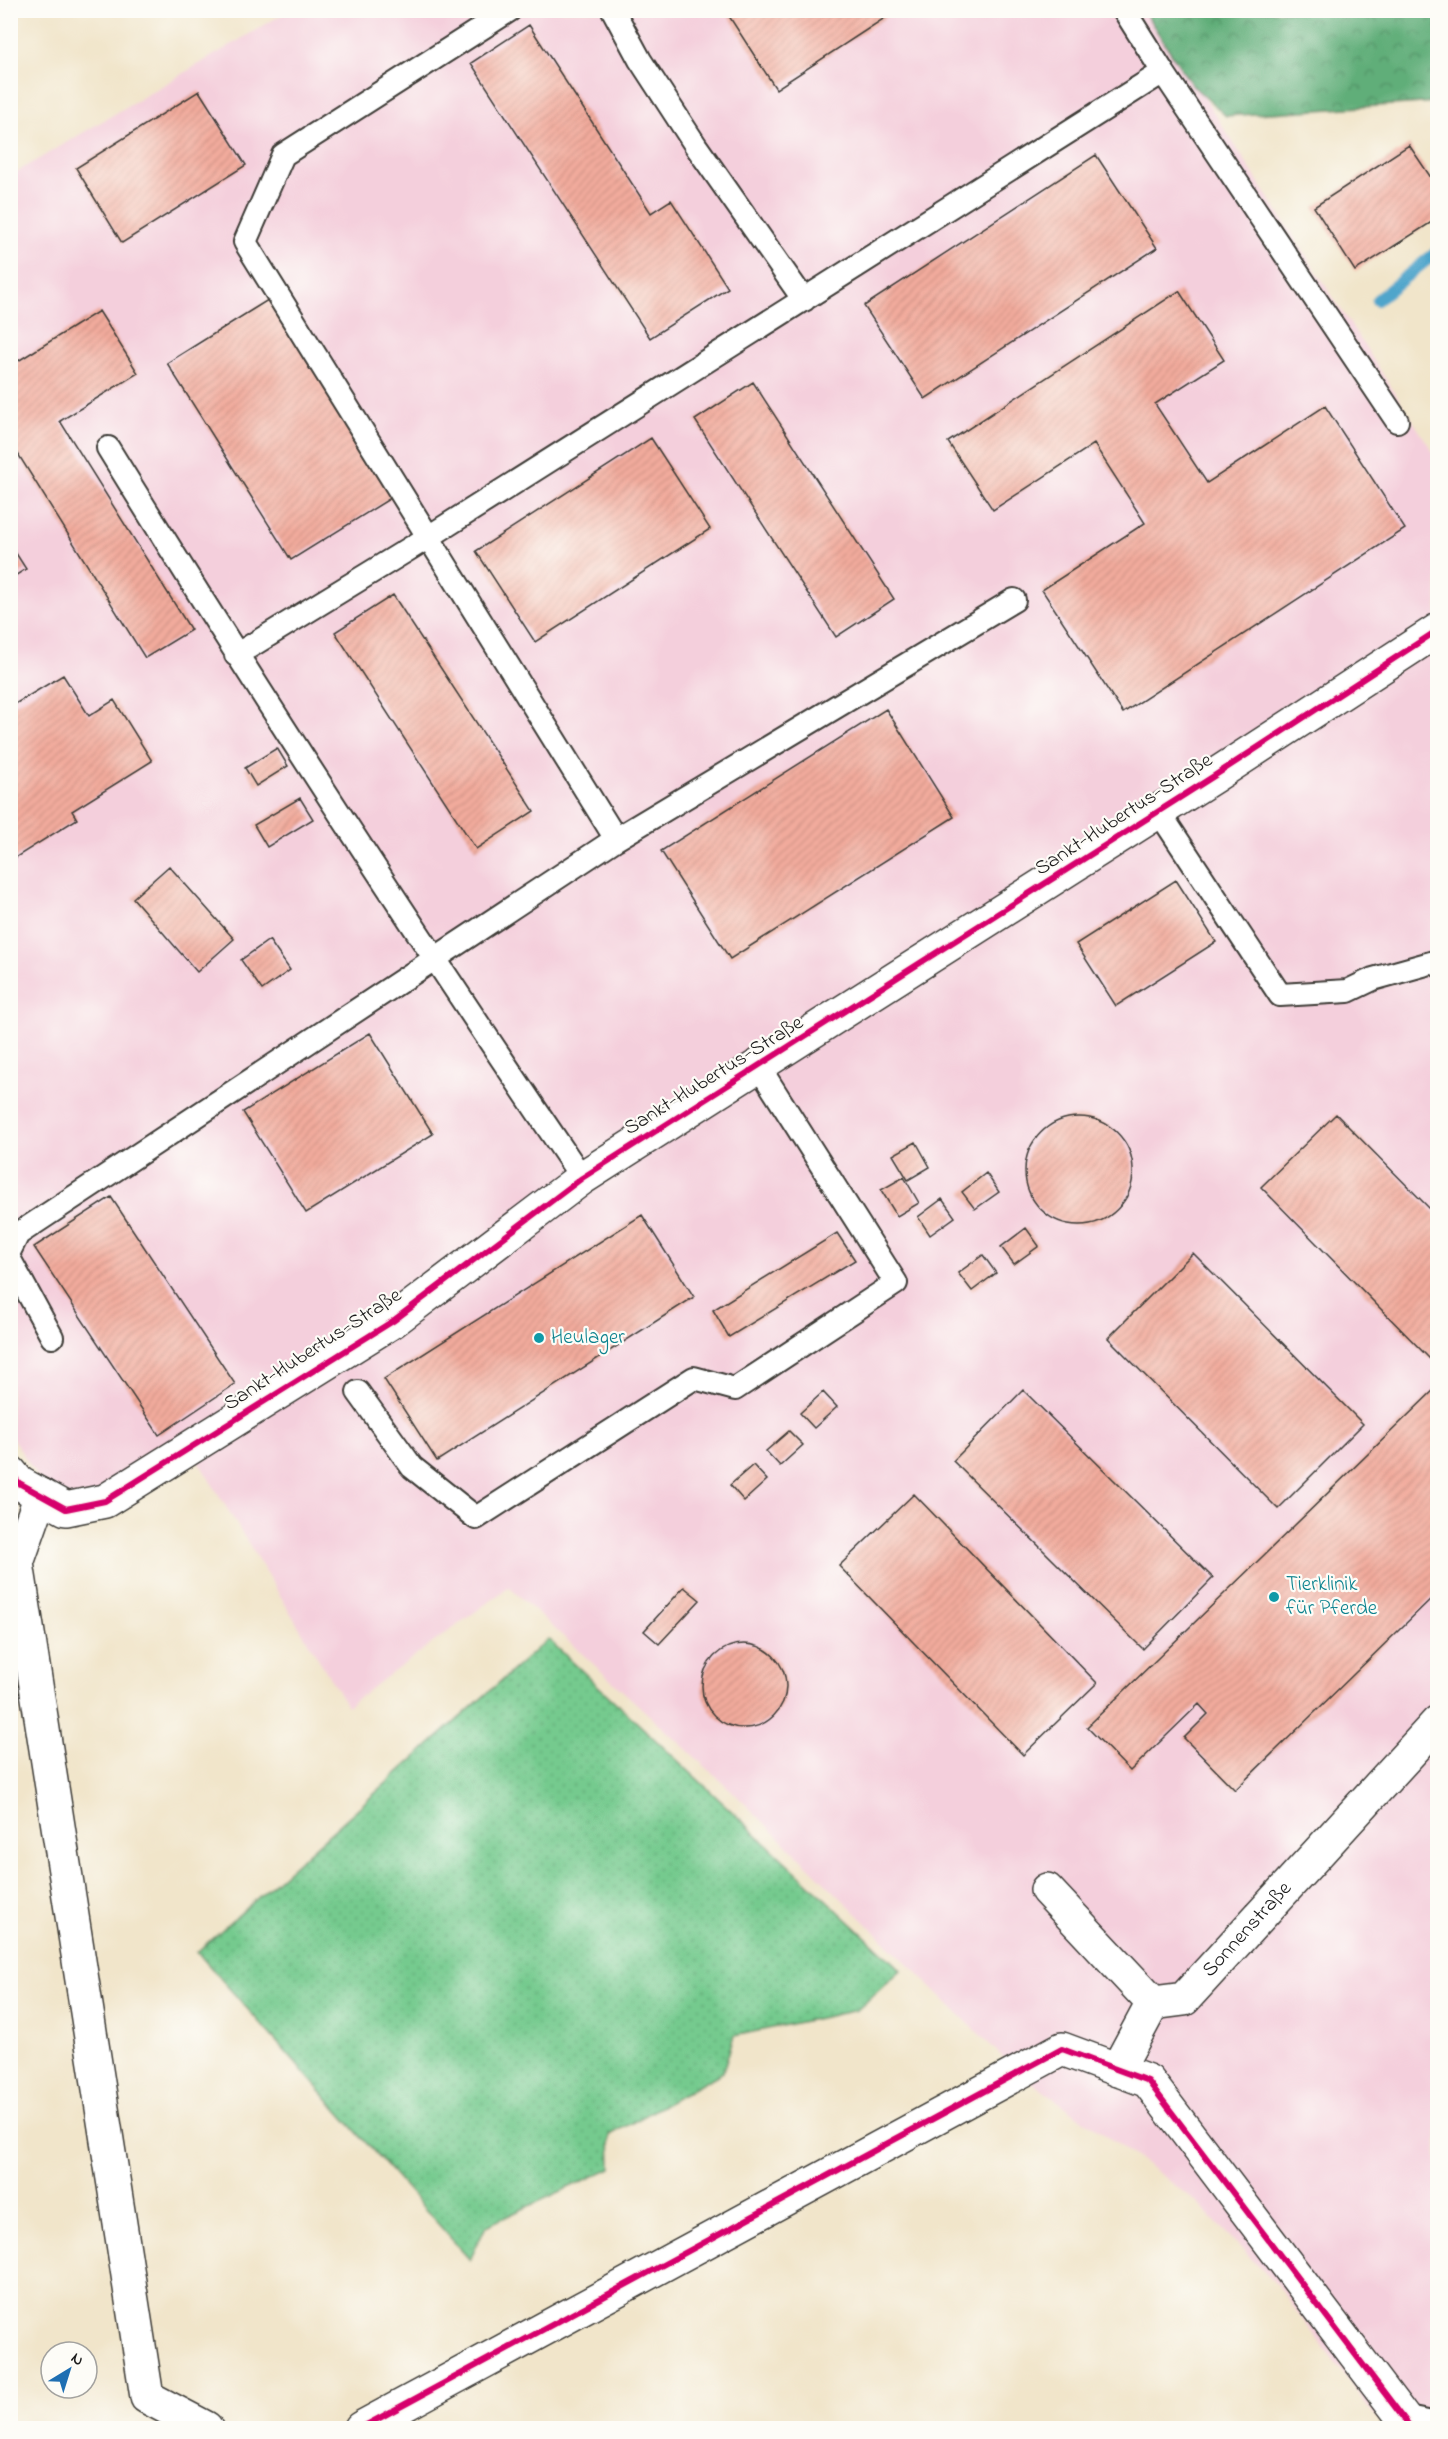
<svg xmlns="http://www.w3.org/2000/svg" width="1448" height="2439" font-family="'Indie Flower',sans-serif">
<defs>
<pattern id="grass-dots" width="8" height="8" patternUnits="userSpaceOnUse" patternTransform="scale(1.5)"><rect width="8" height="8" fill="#75ca8e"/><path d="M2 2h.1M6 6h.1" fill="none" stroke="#65ad7a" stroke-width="1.8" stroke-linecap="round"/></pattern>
<pattern id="forest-crowns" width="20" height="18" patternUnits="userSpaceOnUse" patternTransform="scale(1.5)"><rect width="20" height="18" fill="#60ae79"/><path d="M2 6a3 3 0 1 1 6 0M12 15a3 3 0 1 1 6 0" fill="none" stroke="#4e8d62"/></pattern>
<pattern id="building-hatch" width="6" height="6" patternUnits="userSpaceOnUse" patternTransform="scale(1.5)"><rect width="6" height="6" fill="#f2ab9c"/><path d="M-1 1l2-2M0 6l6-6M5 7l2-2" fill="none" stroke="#cf9386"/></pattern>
</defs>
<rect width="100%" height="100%" fill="#fdfcf7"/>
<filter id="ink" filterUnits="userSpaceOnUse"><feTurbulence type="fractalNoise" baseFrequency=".0167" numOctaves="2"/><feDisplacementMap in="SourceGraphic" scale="12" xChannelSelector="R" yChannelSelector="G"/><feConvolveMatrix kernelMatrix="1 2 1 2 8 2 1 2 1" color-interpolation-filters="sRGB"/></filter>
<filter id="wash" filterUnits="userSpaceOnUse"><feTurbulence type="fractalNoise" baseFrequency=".008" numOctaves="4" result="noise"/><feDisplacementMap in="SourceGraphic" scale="24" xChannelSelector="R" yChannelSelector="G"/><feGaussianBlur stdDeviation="1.35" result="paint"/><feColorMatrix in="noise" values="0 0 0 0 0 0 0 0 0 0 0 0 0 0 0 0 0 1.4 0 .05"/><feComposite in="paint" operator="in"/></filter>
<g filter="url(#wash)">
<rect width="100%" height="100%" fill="#f1e5ca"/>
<path fill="#f4cfdc" d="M288,11H1148L1437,458V2428H1384L1276,2284L1190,2196L1020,2074L731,1790L509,1587L347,1706L197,1459L73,1531L11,1436L10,176Z"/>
<path fill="url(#grass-dots)" stroke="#487355" stroke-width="1.5" d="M548,1639L901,1970L857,2010L734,2036L723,2072L610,2135L611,2168L486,2226L470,2260L197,1952Z"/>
<path fill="url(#forest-crowns)" stroke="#3e654a" stroke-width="1.5" d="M1144,11H1437V102L1226,116L1191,84Z"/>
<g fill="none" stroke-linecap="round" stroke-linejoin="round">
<path stroke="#4fa5cb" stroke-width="12" d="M1377,300L1438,251"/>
</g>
<g id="blocks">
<path fill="url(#building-hatch)" d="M725,10H897L776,89Z
M529,25L651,213L671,200L728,288L650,338L471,63Z
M199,91L246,165L122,243L76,168Z
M1409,145L1438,188V218L1355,271L1314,207Z
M1096,155L1157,248L925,399L864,306Z
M1179,291L1224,360L1155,404L1207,483L1325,406L1405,529L1123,713L1042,590L1145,523L1094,444L993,510L948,442Z
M271,298L394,496L291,560L167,363Z
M99,311L138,373L60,421L191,630L145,658L15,449L10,452V366Z
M753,382L894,599L836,637L695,420Z
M651,438L710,529L535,642L476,551Z
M10,544L26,569L10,579Z
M393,595L534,811L476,849L335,632Z
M63,675L89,716L114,700L152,761L72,811L77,819L10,861V707Z
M886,709L954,817L730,959L661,851Z
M277,748L288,766L256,786L245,768Z
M300,798L313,819L267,847L254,825Z
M169,866L234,939L197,972L133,898Z
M1176,880L1216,942L1116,1006L1076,944Z
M269,940L290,970L262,990L241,960Z
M370,1033L433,1134L306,1213L243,1112Z
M1336,1114L1438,1217V1352L1430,1359L1261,1187Z
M1025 1171a54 54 0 1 1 108 0a54 54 0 1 1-108 0Z
M916,1142L930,1167L908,1180L893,1155Z
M986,1173L999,1192L975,1209L962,1192Z
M904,1177L919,1203L897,1216L881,1190Z
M111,1197L235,1384L159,1435L34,1247Z
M942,1199L955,1217L930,1235L918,1217Z
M642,1215L694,1297L437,1461L384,1379Z
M1026,1228L1039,1246L1014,1264L1001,1247Z
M837,1233L855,1260L729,1337L713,1310Z
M1193,1253L1363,1424L1278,1509L1108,1338Z
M983,1255L996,1273L972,1291L958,1273Z
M1438,1386V1592L1235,1790L1184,1738L1208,1714L1199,1704L1130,1771L1087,1727Z
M1023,1390L1213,1578L1143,1649L953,1461Z
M823,1392L837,1407L814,1428L800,1413Z
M789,1431L803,1445L780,1466L766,1451Z
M753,1465L767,1480L744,1501L730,1485Z
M914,1494L1097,1683L1023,1755L839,1566Z
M684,1587L700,1600L659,1644L644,1631Z
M702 1686a42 42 0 1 1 84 0a42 42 0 1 1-84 0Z"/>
</g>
</g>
<g filter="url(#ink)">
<use href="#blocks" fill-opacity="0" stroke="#3c3a36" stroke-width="1.5"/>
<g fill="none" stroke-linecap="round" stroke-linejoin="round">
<defs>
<path id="lane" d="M510,10L283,155L245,242L616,839
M613,10L640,60L696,146L804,300
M1124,10L1163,72L1397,421
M108,448C260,695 419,938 582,1178
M236,655L427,538L1163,72
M1159,812L1280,995L1348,991L1373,979L1434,962L1438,965
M10,1250L18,1234L616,839L1014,600
M10,1260L52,1337
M358,1392L412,1467L476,1518L694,1378L735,1389L896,1283L759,1067
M1402,2417L1438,2424"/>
<g id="street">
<path d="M10,1472L19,1483L66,1509L105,1501L393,1321L582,1178L1214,776L1438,630"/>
<path d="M41,1495L17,1563L147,2397L206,2428"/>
<path id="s1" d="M1047,1890L1153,2003L1184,1999L1438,1722"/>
<path d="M1117,2070L1153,2003"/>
<path d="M361,2428L1062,2049L1148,2081L1411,2428"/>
</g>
</defs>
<use href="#lane" stroke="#3c3a36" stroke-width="26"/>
<use href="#street" stroke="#3c3a36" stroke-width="36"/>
<use href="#lane" stroke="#fff" stroke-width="22"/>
<use href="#street" stroke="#fff" stroke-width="33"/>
<defs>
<path id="cycleway" d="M10,1472L19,1483L66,1509L105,1501L393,1321L582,1178L1214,776L1438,630
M361,2428L1062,2049L1148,2081L1411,2428"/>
</defs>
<use href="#cycleway" stroke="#fdfcf7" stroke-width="10"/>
<use href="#cycleway" stroke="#d6006c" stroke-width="6"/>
</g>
</g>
<g fill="#0f9aa8" stroke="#fdfcf7" stroke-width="2">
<circle cx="539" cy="1338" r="6"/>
<circle cx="1274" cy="1597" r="6"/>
</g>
<g text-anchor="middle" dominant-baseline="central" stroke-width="4.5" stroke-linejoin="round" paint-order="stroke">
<g font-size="21" fill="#1c1c1c" stroke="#fdfcf7">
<text transform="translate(1124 815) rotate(-33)">Sankt-Hubertus-Straße</text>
<text transform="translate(714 1076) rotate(-32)">Sankt-Hubertus-Straße</text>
<text transform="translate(313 1350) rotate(-33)">Sankt-Hubertus-Straße</text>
<text stroke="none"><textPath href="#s1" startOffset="280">Sonnenstraße</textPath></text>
</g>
<g font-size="21" fill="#0d838f" stroke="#fdfcf7" text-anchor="start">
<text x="551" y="1338">Heulager</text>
<text x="1286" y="1585">Tierklinik<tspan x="1286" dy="24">für Pferde</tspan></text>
</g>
</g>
<rect width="1448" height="2439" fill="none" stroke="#fdfcf7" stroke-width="36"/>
<g transform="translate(69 2370) rotate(38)"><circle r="28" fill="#fdfcf7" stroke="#a3a29f" stroke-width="1.5"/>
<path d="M0-4.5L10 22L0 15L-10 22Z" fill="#1f6fb2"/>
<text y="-9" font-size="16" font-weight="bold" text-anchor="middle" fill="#1c1c1c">N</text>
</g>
</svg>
